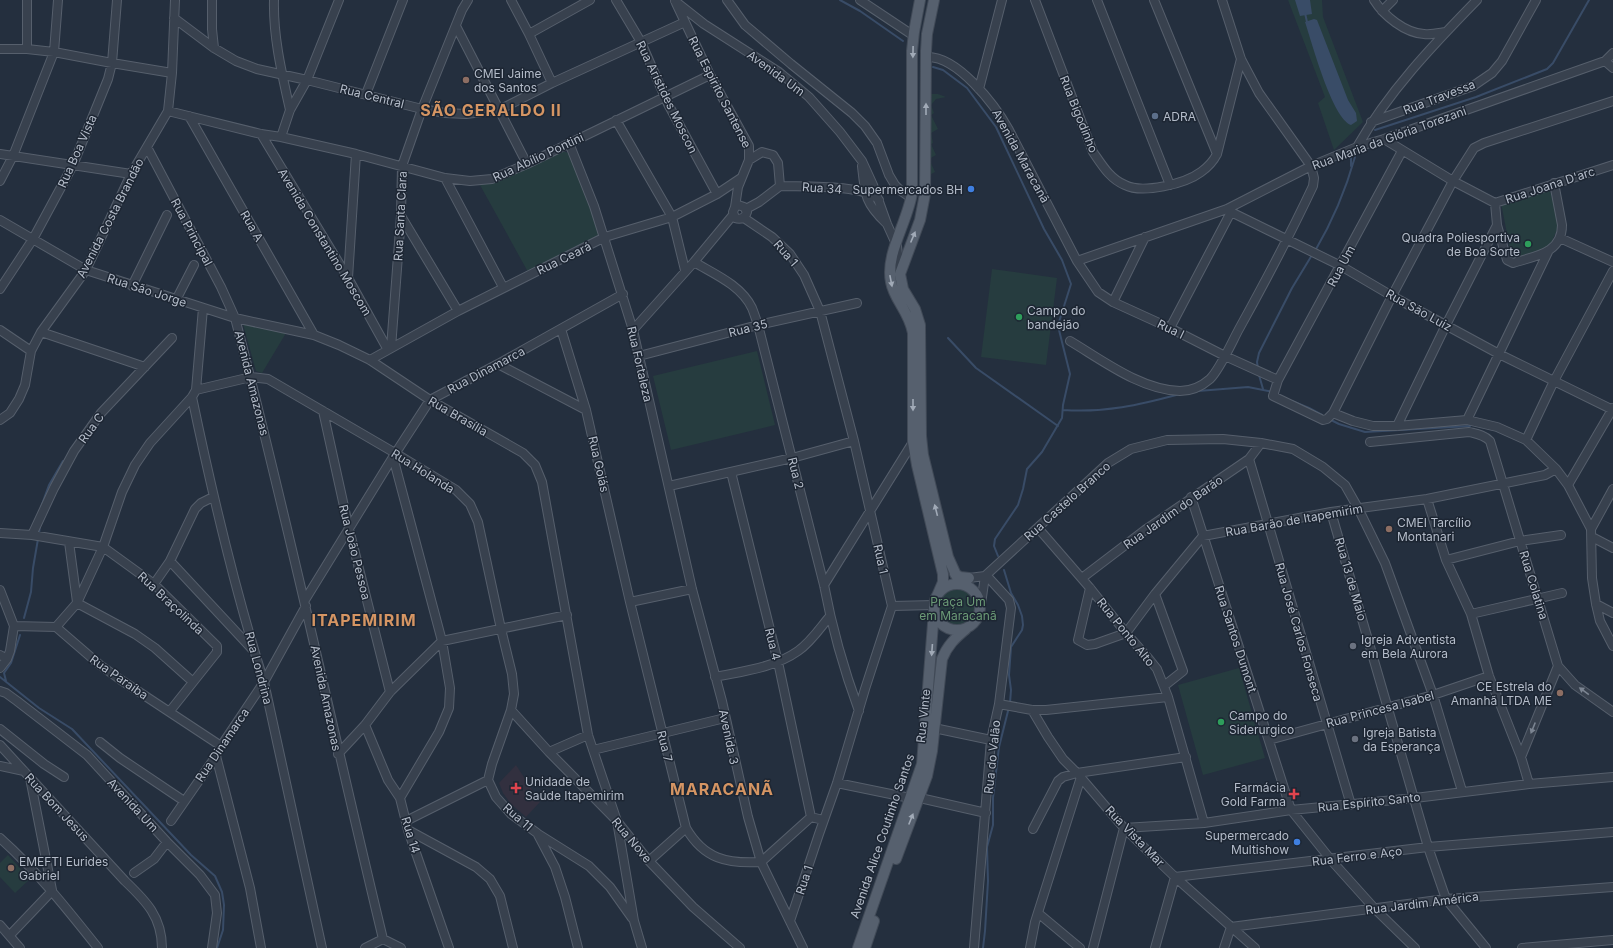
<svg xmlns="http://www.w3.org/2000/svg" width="1613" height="948" font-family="Inter,sans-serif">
<rect width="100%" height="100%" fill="#242f3e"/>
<path fill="#32303f" d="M516,765L540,802L526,817L511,804L503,793L499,783Z"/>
<path fill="#263c3f" d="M1288,0H1322L1323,17L1363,122L1334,150L1318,103L1325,97Z
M931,94H938L946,97L936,99L931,105L934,113L931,115L938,129L931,133L933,143L931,144L936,155L929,159L935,172L929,175L930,96Z
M560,152H566L572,156L599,233L595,238L572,248L528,272L480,185L488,183Z
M1549,188L1560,223L1549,248L1512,259L1501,203Z
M992,269L1057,278L1046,365L981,357Z
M243,324L286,333L262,373L256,371Z
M757,351L775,425L671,450L653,376Z
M938 608a20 20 0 1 1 40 0a20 20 0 1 1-40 0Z
M1239,668L1265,758L1203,775L1178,685Z
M8,855L30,879L15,893L0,877V863Z"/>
<path fill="#394c67" d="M1295,0H1310L1312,14L1300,16Z
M1314,19L1317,20L1348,100L1356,113L1357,121L1351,125C1332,118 1312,43 1305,22Z"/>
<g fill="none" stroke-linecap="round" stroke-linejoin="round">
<path stroke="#394c67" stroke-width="2" d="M840,0L860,11L903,41
M1305,13L1307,22
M933,67L943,70L967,88L996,127L1044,229L1062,260L1071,284L1059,322V330L1070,374L1063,405L1062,418L1042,452L1027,469L1023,489L1018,505L995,539L994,546L998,556
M1375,130L1476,97L1547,69L1553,63L1589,0
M1351,166V154
M1315,251C1332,222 1346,189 1355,157
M948,338L976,368L1058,426
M1258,369L1257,362L1259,353L1292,288L1312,255
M1259,375L1263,389
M1198,391L1248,387L1273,392
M1292,401L1309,408L1322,415
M1063,410C1105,413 1139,405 1180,394
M1329,419L1339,424L1365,432L1470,426
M41,507L49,485L63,461
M39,534L40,525
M1004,570L1011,593L1018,605L1022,616L1023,625L1022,630L1011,647L1009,675L1011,690L1010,703
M24,618L31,592L33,568L38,539
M0,677L39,708L72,729L191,855L215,876L222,892L224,905L223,930L217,948
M6,681L4,673L11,663L20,635
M983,948L985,931L988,881L987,847L993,825V798L999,747L1009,707"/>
<defs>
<path id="minor" d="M212,0V29L214,48
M274,0C273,37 282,74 290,110
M511,0L529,34L552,83
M616,0L641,42L668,104L717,194
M727,0L745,25L791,64L852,113L865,126L877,143L889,175L895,185L901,191L911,198
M860,0L914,36
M1035,0L1093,152C1102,165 1110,179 1125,185C1142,194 1185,184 1201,172C1208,167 1213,162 1217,154L1241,59
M1097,0L1170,185
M1154,0L1217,154
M1374,0C1384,16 1405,33 1424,34C1431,35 1439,33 1446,32
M675,1L704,24L779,72L809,97L840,132L862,161L873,185L887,224L897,246L900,271
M676,3L710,75L749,146V160L738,187L735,207L733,212L735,218C741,220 745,218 747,212L744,207L738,205L735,207
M1382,11L1393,0
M174,18L214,48L236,61L257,69L307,80L422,109L445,113L466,114L499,110L552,83L685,22
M456,26L527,164
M529,34L590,0
M0,49H27L54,52L112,63L172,73
M27,49V0
M926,57C957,55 995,105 1009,130L1077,261L1098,292L1113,302L1170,328L1225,356L1278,380
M1605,61L1613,68
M979,89L1002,0
M366,94L403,0
M168,111L261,134L281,137L356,154L445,178L470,181L492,179L527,164L710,75
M189,116L314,335
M616,120L672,217L685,270
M1371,122L1473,86L1492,73L1502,61L1536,0
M261,134L348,278L388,350
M281,137L290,110L307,80L339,0
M1384,139L1453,181L1495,203L1613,165
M569,143L594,206L633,330L692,589L722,701L748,817L761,862L803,948
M147,147L221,287L235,318C289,524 333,732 383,939
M1357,147C1388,92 1433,45 1477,0
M1402,151L1278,380L1273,396L1323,420L1327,419L1333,413L1392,296L1453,181L1474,148L1484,143L1613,101
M0,154L131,174
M749,160L762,152L773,155L778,163L780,186
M862,166C865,195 865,203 886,223
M445,178L503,287
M0,181L13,156L54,52L58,0
M780,186C803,187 863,184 879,200
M1495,203L1497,225L1507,260L1513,263C1534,256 1562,254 1562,225L1554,183
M746,209L759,202L780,186
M1227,209L1231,212L1341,266L1392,296L1499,354L1613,410
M401,216L458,311
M744,218L772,237L790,254L804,275L820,311L854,441L892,606L865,689L837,783L819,834L790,921
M0,220L86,270L235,318L314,335L339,345L370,360L430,400L523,453L535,465L542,482L588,735L617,821L634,921L642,948
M1560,238L1613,262
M1077,261L1227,209L1311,166L1357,147L1384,139L1605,61L1613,53
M694,262C714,274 741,285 752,308C754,313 756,319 758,325L824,585C832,628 844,670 859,711
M348,278L356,154
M132,286L167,215
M0,289L33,239L73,165L108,79L112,63L117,0
M176,300L194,265
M1113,302L1145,237
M1170,328L1231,212
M561,329L586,410L630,602L686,828C704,859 727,864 761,862
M0,330L31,351
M633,330L694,262L733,215
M41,332L145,367
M1070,341C1102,360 1141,390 1180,391C1191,391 1202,386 1210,379C1220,369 1232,342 1239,329C1265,282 1290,235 1313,186L1314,178L1311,166L1259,93L1241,59L1222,0
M391,348L401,216L402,166L422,109L462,10L468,0
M639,356L758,325L857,303
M370,360L458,311L605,237L672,217L717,194L741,178
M498,364L586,410
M196,390L251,377L268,379L395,453L456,490L470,504L478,522L501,629L512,674L514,694L511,710L492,764L488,780L496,797L511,814L537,833L555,867L565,897L578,948
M192,397C212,493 234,588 264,682L322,948
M323,411L349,529L390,692
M1333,413L1353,421L1373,426H1397L1467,420L1497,427L1526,440L1556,469L1568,485L1591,529L1592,578L1596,604L1600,621L1613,646
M0,420L10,413L19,399L25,385L31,351L41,332L86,270L131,174L168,111L172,73L175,0
M1467,420L1548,252
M1397,426L1446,325L1497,225
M1526,440L1554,381L1613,271
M1370,442L1469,432C1477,434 1484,435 1490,441L1558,666L1575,685L1613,712
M393,457L442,641L450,688L449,708L439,732L400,798
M1249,459L1351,805
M731,472L778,662L811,817
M1568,485L1613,408
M669,486L792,458L854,441
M1191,497L1291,810L1331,860L1375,909L1415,948
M1427,499L1446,560L1471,614L1489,676L1521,757L1529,784
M1331,512L1428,847L1446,899L1486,948
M1038,528L1090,588L1126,633L1149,659L1157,669L1168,697L1204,823
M1591,529L1613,489
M0,533L32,535L103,547L154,584L217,646V652L170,711
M32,535L54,488L74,451L101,413L172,338
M1592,537L1613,548
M69,542L77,602
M1446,560L1520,541L1561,535
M170,561L253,650
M1082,578L1145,530L1249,459L1261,443
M965,581L969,578L985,576
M154,584L170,561L195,509L201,503L213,497
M824,585L913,442H916
M1090,588L1078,640L1087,645L1095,644L1126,633L1155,594L1203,536L1331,512L1427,499L1545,475L1556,469
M0,590L14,626L10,651L7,659L0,668
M1155,594L1183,671L1164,686
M305,600L393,457L430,400L498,364L623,294
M630,602L692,589
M77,603L135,634L155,648L193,682
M981,604L985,576L1108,463L1131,449L1167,440L1223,439L1261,443L1293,449L1323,467L1345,485L1358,508L1385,563L1433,695L1462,791
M1596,604L1613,613
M892,606L934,605
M1471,614L1562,593
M14,626L56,627L100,665L121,680L221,746
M56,627L77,603L103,547L122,492L135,465L150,443L192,397L196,390L203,308
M0,655L7,659
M715,677C743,671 774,668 798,651C811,642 820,628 830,616
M0,691L6,693L17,701L87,755L167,842L200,875L215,895L217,913L212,948
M999,704L1032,710H1046L1168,697
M511,710L549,752L617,821L649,861L693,907L740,948
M1032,710L1048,737L1063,759L1077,773L1124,828L1175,877L1255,948
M365,725L388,780L400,798L408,830L449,948
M934,728L991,740
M0,729L44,764L64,777
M1269,740L1433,695L1489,676
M100,742L120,758L184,801
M0,745L125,881C146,901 162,917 162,948
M593,750L725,718
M549,752L588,735
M338,754L365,725L390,692L442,641L567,615
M216,756L250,888L261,948
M1521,757L1558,666
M0,766L24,771
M30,778L52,890
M837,783L910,798
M920,798L986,813
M171,821L216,756L221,746L264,682L306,606
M406,821L488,780
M1124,828L1204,823L1291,810L1415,798L1529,784L1613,777
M1033,829L1058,781L1063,777L1077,773L1186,757
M408,830L476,867L490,879L500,896L513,948
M538,834L589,866L610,887L632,918
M0,838C37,871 67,909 98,948
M649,861L686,828
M761,862L811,817L823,820
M134,873L154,859L167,842
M1038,913L1080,948
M0,925L20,948
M10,935L52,891
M383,939L401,948
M365,948L383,939
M974,948L991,740L999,704L1011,608L1009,600L986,575
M1030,948L1035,922L1081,777
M1093,948L1124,828
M1155,948L1175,877L1428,847L1613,832
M1224,948L1231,927L1446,899L1613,887
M1522,948L1613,940"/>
<path id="major" d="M920,0L914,32L912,51V193C908,221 885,254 891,282C894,300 909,311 913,333V442L917,465L943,574V582L937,596
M934,0L927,34L926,51L925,194L920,220L900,274L903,289L915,309L920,325L921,436L923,455L948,557L960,584
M955,574L960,577L969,578
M934 607a23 23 0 1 1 46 0a23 23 0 1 1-46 0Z
M896,859L927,776L932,751L942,659C947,646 955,638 966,629
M858,948L922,764L934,611
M865,948L874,921"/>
</defs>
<use href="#minor" stroke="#565f6c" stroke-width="10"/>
<use href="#major" stroke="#414a57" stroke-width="12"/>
<use href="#minor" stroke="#38414e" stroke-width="8"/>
<use href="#major" stroke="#56606e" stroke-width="10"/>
</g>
<defs><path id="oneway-solid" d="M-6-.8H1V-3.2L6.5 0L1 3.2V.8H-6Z"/></defs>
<g fill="#a1aab7">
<use href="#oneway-solid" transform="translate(913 52) rotate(91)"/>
<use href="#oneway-solid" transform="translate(926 109) rotate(-90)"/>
<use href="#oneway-solid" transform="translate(913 237) rotate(-67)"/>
<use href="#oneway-solid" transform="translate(891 281) rotate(79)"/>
<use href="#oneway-solid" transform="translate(913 405) rotate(90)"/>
<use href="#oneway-solid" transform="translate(936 510) rotate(-104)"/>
<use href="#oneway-solid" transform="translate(932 650) rotate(94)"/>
<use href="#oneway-solid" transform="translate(911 819) rotate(-68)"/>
</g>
<g fill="#7c8592">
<use href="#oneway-solid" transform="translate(1584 691) rotate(-144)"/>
<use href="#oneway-solid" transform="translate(1533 728) rotate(112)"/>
</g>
<g fill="#8d6e63" stroke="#1d2633" stroke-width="1.5">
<circle cx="466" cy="80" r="4"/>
<circle cx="1389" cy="529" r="4"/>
<circle cx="1560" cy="693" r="4"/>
<circle cx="11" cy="868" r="4"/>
</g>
<circle fill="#5c6f8a" stroke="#1d2633" stroke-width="1.5" cx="1155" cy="116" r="4"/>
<g fill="#3f7fe0" stroke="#1d2633" stroke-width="1.5">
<circle cx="971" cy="189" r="4"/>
<circle cx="1297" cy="842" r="4"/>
</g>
<g fill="#2e9e5b" stroke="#1d2633" stroke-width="1.5">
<circle cx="1528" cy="244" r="4"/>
<circle cx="1019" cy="317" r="4"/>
<circle cx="1221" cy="722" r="4"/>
</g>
<g fill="#6b7280" stroke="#1d2633" stroke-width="1.5">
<circle cx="1353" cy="646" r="4"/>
<circle cx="1355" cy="739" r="4"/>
</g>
<g fill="#e0444e" stroke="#1d2633" stroke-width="1.5">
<path d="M514 782h4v4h4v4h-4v4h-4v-4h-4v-4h4z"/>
<path d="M1292 788h4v4h4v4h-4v4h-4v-4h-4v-4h4z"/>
</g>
<g text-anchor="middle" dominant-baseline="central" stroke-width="3" stroke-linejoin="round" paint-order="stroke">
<g font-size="12" fill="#b4bcc9" stroke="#1d2633" text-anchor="start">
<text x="474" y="73">CMEI Jaime<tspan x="474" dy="14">dos Santos</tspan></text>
<text x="1163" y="116">ADRA</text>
<text x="963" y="189" text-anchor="end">Supermercados BH</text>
<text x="1520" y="237" text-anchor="end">Quadra Poliesportiva<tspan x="1520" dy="14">de Boa Sorte</tspan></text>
<text x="1027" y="310">Campo do<tspan x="1027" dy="14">bandejão</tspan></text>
<text x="1397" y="522">CMEI Tarcílio<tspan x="1397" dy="14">Montanari</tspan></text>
<text x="1361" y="639">Igreja Adventista<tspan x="1361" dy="14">em Bela Aurora</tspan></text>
<text x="1552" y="686" text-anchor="end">CE Estrela do<tspan x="1552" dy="14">Amanhã LTDA ME</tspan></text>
<text x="1229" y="715">Campo do<tspan x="1229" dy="14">Siderurgico</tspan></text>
<text x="1363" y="732">Igreja Batista<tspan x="1363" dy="14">da Esperança</tspan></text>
<text x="525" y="781">Unidade de<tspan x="525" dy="14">Saúde Itapemirim</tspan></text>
<text x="1286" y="787" text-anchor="end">Farmácia<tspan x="1286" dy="14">Gold Farma</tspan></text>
<text x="1289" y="835" text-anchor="end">Supermercado<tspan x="1289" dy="14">Multishow</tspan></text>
<text x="19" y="861">EMEFTI Eurides<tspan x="19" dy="14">Gabriel</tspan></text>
</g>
<g font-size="12" fill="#b4bcc9" stroke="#1d2633">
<text transform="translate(776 73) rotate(36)">Avenida Um</text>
<text transform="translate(720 92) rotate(63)">Rua Espírito Santense</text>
<text transform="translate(372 96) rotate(14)">Rua Central</text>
<text transform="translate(667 97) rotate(64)">Rua Arístides Moscon</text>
<text transform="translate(1439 97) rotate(-21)">Rua Travessa</text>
<text transform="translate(1079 114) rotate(68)">Rua Bigodinho</text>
<text transform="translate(1389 138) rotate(-20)">Rua Maria da Glória Torezani</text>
<text transform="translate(77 151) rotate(-66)">Rua Boa Vista</text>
<text transform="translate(1021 156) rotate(61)">Avenida Maracanã</text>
<text transform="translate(538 157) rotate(-25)">Rua Abílio Pontini</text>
<text transform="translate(1550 185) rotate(-18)">Rua Joana D'arc</text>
<text transform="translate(822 188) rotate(4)">Rua 34</text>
<text transform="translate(400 216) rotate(-87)">Rua Santa Clara</text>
<text transform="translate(110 218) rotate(-63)">Avenida Costa Brandão</text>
<text transform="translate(252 226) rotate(60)">Rua A</text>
<text transform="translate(192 232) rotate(62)">Rua Principal</text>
<text transform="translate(325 242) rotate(59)">Avenida Constantino Moscom</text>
<text transform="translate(786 253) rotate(49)">Rua 1</text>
<text transform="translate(564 258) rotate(-26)">Rua Ceará</text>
<text transform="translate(1341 266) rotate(-62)">Rua Um</text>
<text transform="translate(147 290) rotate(18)">Rua São Jorge</text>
<text transform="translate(1419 310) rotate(29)">Rua São Luiz</text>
<text transform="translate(748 328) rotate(-14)">Rua 35</text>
<text transform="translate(1171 329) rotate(26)">Rua I</text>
<text transform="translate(640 364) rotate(77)">Rua Fortaleza</text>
<text transform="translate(486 370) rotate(-28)">Rua Dinamarca</text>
<text transform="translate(252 383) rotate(76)">Avenida Amazonas</text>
<text transform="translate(458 416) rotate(30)">Rua Brasília</text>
<text transform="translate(91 428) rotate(-54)">Rua C</text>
<text transform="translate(599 464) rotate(77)">Rua Goiás</text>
<text transform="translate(423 471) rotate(32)">Rua Holanda</text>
<text transform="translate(796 473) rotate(76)">Rua 2</text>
<text transform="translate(1067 501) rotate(-42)">Rua Castelo Branco</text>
<text transform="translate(1173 512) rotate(-35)">Rua Jardim do Barão</text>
<text transform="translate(1294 520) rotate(-10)">Rua Barão de Itapemirim</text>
<text transform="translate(355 552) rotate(76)">Rua João Pessoa</text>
<text transform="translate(881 559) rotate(77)">Rua 1</text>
<text transform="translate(1351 579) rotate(74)">Rua 13 de Maio</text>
<text transform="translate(1534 585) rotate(73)">Rua Colatina</text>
<text transform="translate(171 603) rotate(43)">Rua Braçolinda</text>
<text transform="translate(1126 632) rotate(51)">Rua Ponto Alto</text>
<text transform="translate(1299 632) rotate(74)">Rua José Carlos Fonseca</text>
<text transform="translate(1236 639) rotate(72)">Rua Santos Dumont</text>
<text transform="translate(773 644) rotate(76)">Rua 4</text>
<text transform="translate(259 668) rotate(75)">Rua Londrina</text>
<text transform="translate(119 677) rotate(35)">Rua Paraíba</text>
<text transform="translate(326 698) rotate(78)">Avenida Amazonas</text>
<text transform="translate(1380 709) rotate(-15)">Rua Princesa Isabel</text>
<text transform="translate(923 716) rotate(-84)">Rua Vinte</text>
<text transform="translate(729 737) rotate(78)">Avenida 3</text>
<text transform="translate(222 745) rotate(-56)">Rua Dinamarca</text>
<text transform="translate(665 746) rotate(76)">Rua 7</text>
<text transform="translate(992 757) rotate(-84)">Rua do Valão</text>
<text transform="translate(1369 802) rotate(-6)">Rua Espírito Santo</text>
<text transform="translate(133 805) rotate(47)">Avenida Um</text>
<text transform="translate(57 807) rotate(47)">Rua Bom Jesus</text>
<text transform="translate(518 817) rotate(41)">Rua 11</text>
<text transform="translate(411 835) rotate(73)">Rua 14</text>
<text transform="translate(882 836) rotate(-71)">Avenida Alice Coutinho Santos</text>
<text transform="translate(1135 836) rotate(46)">Rua Vista Mar</text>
<text transform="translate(632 840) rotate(50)">Rua Nove</text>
<text transform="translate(1357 856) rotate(-7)">Rua Ferro e Aço</text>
<text transform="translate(804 880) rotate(-72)">Rua 1</text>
<text transform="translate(1422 903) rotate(-7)">Rua Jardim América</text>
</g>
<g font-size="12" fill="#6b9a76" stroke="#1d2633">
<text x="958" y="601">Praça Um<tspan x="958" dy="14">em Maracanã</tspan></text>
</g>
<g font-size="16" font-weight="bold" letter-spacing="1" fill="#d59563" stroke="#1d2633">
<text x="491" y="110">SÃO GERALDO II</text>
<text x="364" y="620">ITAPEMIRIM</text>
<text x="722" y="789">MARACANÃ</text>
</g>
</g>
</svg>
